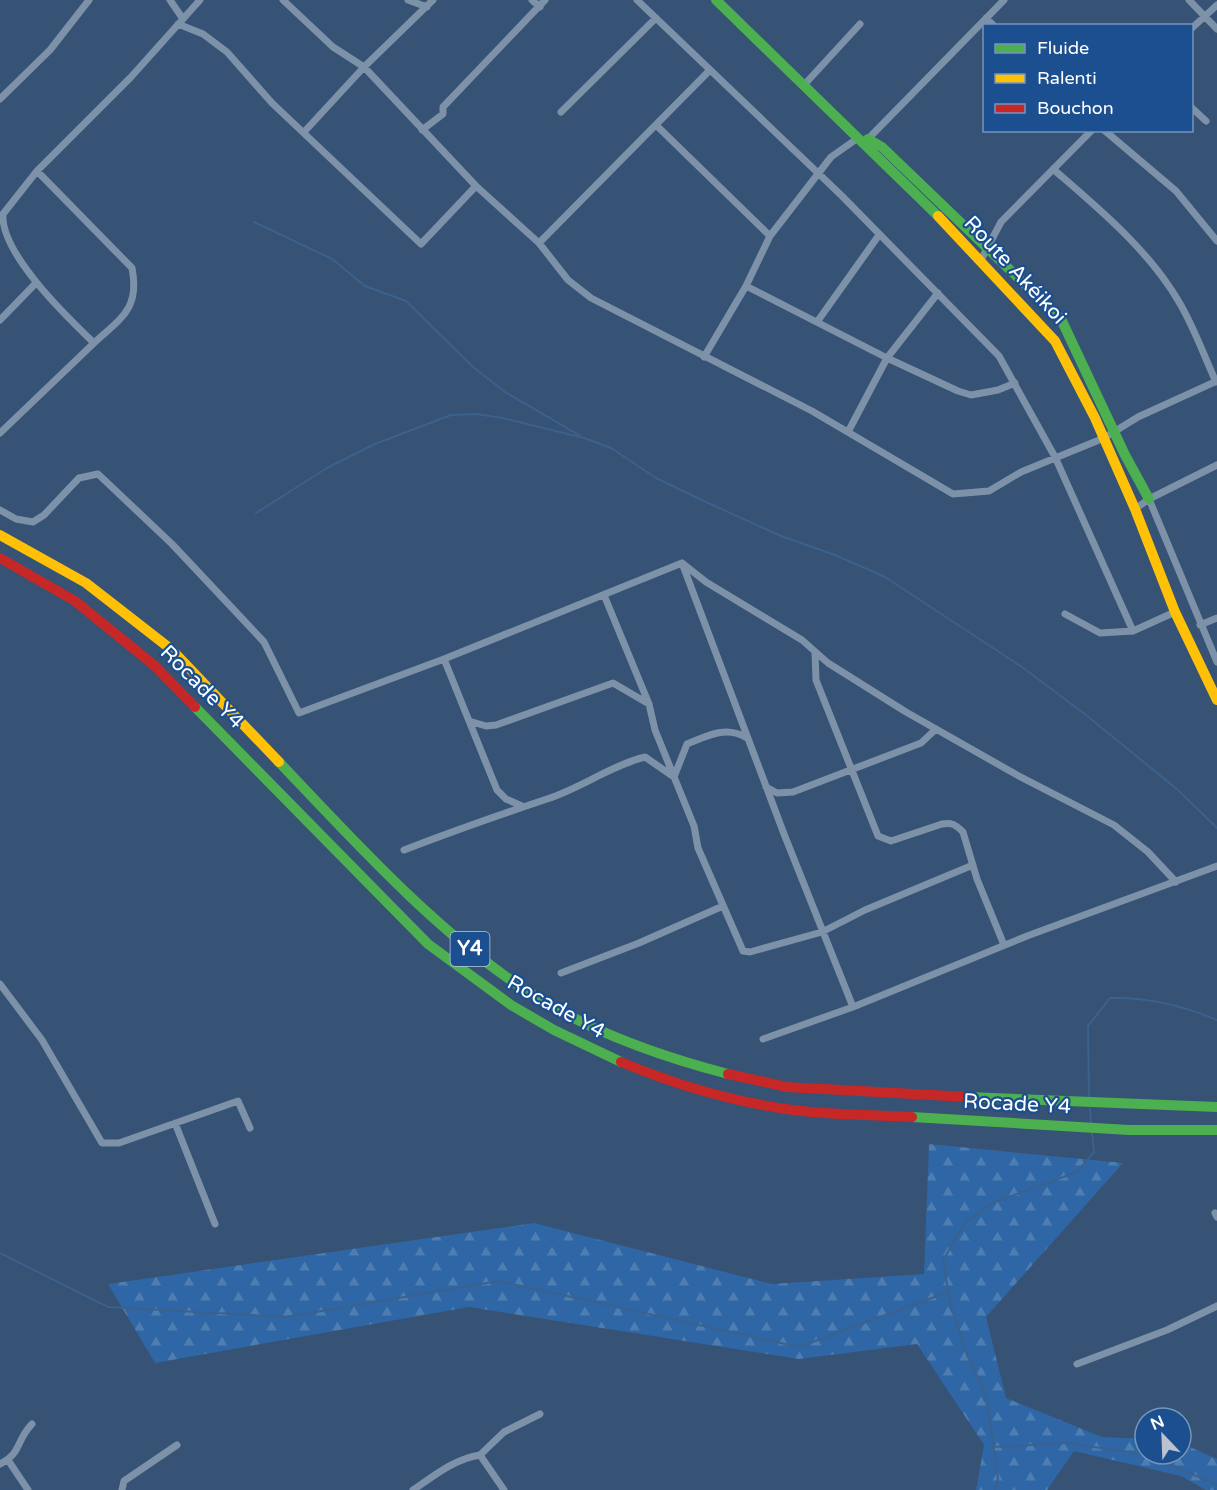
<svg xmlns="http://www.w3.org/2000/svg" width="1217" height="1490" font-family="'Varela Round',sans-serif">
<defs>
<pattern id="forest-firs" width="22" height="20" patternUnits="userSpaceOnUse" patternTransform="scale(1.5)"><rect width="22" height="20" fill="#2f66a5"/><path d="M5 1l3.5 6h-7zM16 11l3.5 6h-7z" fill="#4e7db2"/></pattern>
</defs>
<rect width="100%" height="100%" fill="#365274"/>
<path fill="url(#forest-firs)" d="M929,1144L1123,1163L986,1317L1006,1398L1102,1437L1145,1439V1454H1181V1443L1217,1459V1490H1206L1181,1476L1074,1451L1047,1490H976L984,1445L917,1344L799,1359L469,1307L155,1363L108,1284L534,1223L772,1284L924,1274Z"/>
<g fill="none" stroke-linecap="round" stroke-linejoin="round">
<path stroke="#3b618d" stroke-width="2" d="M254,222L332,259L365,286L406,301L473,367L505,392L579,435
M256,513L327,468L375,444L451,415L476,414L503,418L584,438L611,448L656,478L706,502L781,536L835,555L885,577L1022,667L1086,715L1178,790L1217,828
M1089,1100L1088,1026L1110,998C1148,997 1182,1005 1217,1020
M1090,1108L1091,1123
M0,1253L108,1307L286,1317L499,1281L799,1347L948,1292
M993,1447L1066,1443L1149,1455L1217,1485
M995,1490L998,1479L986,1394L967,1355L950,1302L943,1260L965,1223L992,1203L1077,1172L1094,1152L1092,1132"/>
<path stroke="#7d92a8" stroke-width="7" d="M170,0L183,19
M283,0L333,47L364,67L476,186L539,243L568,280L591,298L812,411L953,494L989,491L1021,472L1104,438L1138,417L1217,381
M408,0L427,7
M532,0L540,7
M637,0L842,196L999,356L1055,457L1133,631
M1189,0L1217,29
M986,18L994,26
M178,24L203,34L227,52L272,103L421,244L476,186
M1192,28L1217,5
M804,85L860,24
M0,99L50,50L89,0
M1192,108L1206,121
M561,112L656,18
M656,125L770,236
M422,130L443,114V107L545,0
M1104,130L1176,191L1217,241
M305,131L364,67L433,0
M866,141L1004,0
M1053,169C1098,208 1149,250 1179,302C1194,327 1204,356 1216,382
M37,171L132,268C140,309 121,318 94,343
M539,243L710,70
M981,260L1001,222L1092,130
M746,286L887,358L958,391L971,395L998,390L1015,383
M0,320L35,284
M817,322L879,235
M704,357L746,286L770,236L831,157L858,138
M848,432L887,358L938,293
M0,433L94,343C68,318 0,253 3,214L37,171L131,77L200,0
M1149,499L1217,662
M1135,509L1149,499L1217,465
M0,510L16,519L33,522L44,515L79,478L98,474L172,544L264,642L299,713L444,659L682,563L706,582L802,640L828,663L906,712L1017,775L1114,825L1148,852L1176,882
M682,563L784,834L853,1007
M604,595L649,704L655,730L694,826L698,848L743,951L750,952L822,932L865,910L973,865
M1065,614L1100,633L1133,631L1175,612
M1200,625L1217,618
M815,652L816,680L878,836L891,841L942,824C952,822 956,825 963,832L977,879L1004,945
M444,659L497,790L506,799L522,806
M469,721L486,726L496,725L613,683L649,704
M766,787L777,793L793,792L921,743L936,729
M404,850C451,832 499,815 547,799C581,788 610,766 645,757L674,777L687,744C707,736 726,725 747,738
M561,973L639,943L723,906
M0,984L42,1040L102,1143H119L238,1101L250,1128
M763,1039L853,1007L1027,936L1217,866
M175,1123L215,1224
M1215,1213L1217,1217
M1077,1364L1167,1330L1217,1306
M8,1460L28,1490
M0,1464C22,1453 16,1440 32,1424
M122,1490L124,1481L177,1445
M413,1490C434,1476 454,1459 480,1455
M504,1490L480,1455L504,1432L540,1414"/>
<path stroke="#4caf50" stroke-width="10" d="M716,0L938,216
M868,139L882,147L1061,319L1125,455L1149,499
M195,707L428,944L511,1005L554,1030L621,1062
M279,762C354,841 438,934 530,993C590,1032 659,1056 728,1074
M968,1097L1217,1107
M912,1117L1129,1130H1217"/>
<path stroke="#ffc107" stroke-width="10" d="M938,216L1055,341L1095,418L1135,509L1175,612L1217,700
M0,535L86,583L172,650L279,762"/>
<path stroke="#c62828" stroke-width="10" d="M0,558L75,601L155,666L195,707
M621,1062C676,1085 734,1102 793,1110C832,1115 873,1115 912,1117
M728,1074L787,1087L968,1097"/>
</g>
<g text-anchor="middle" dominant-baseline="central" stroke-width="4.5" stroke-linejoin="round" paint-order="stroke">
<rect fill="#1b4f8f" stroke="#bbcadd" stroke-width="1.5" x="450.5" y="932" width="39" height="34" rx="4.5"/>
<g font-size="20" font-weight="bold" fill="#fff">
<text x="470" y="949">Y4</text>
</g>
<g font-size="21" fill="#fff" stroke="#1b4f8f">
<text transform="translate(1015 270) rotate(47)">Route Akéikoi</text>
<text transform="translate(202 687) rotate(45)">Rocade Y4</text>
<text transform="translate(556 1007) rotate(29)">Rocade Y4</text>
<text transform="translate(1017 1104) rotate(3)">Rocade Y4</text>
</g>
</g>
<rect x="983" y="24" width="210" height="108" fill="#1b4f8f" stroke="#7695bc" stroke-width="1.5"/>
<rect x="995" y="44" width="30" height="9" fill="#4caf50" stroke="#7695bc" stroke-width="1.5"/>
<text x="1037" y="54" font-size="18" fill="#ffffff">Fluide</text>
<rect x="995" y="74" width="30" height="9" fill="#ffc107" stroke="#7695bc" stroke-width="1.5"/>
<text x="1037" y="84" font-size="18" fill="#ffffff">Ralenti</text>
<rect x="995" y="104" width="30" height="9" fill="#c62828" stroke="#7695bc" stroke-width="1.5"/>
<text x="1037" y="114" font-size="18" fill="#ffffff">Bouchon</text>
<g transform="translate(1163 1436) rotate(337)"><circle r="28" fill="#1b4f8f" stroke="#7695bc" stroke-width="1.5"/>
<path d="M0-4.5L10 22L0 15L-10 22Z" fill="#b9c2ce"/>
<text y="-9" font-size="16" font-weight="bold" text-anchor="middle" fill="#ffffff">N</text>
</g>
</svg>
